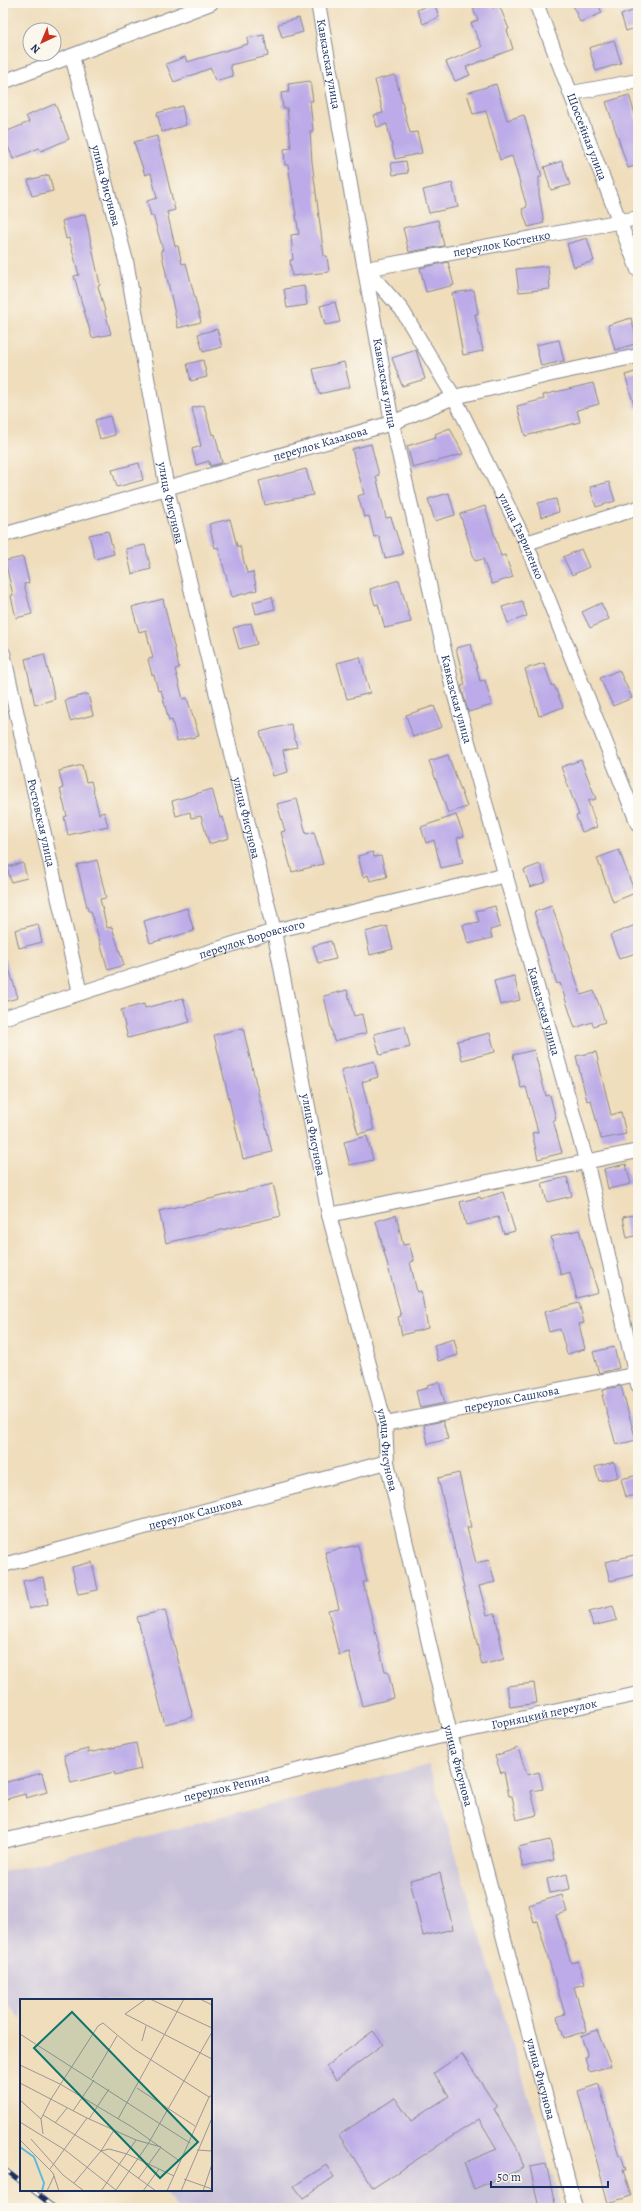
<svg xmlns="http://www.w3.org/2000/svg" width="641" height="2211" font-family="Alegreya,serif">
<rect width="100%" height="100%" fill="#fbf7ec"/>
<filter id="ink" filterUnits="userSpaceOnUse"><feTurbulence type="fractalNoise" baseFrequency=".025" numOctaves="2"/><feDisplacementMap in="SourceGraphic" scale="8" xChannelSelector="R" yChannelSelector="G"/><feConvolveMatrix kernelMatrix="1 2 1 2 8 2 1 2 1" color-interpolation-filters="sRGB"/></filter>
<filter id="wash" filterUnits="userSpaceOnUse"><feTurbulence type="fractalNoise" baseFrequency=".012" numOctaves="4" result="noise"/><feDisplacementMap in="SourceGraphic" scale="16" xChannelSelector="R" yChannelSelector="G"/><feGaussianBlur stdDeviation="0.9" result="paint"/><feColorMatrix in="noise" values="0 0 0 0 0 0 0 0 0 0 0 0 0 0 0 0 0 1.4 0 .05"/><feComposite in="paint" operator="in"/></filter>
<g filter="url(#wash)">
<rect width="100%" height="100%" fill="#efddbb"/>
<path fill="#c7c0d9" d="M429,1765L562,2208H178L163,2190H211V2000H21V2020L3,1998V1872Z"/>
<g id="blocks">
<path fill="#bcabe8" d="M434,3L439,17L423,24L417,10Z
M486,3H489L492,8L499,5L509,29L507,30L513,49L466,67L470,75L455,81L446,62L482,47L471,23L478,20L473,9Z
M572,3H598L602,13L580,22Z
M638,9V27L626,31L621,15Z
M299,18L303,32L282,38L278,24Z
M264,35L268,56L230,65L233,76L215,81L211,68L174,82L166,64L185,57L187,62L248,44L247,38Z
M614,40L621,63L596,71L589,48Z
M395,75L410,133L417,132L422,153L395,159L387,124L377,127L374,115L383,113L375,80Z
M310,81L313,101H310L313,131H310L312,162L324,256H327L329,272L292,276L290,260H293L291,235L299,234L288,165H285L284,149L291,148L287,108H283L281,93L289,92L288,84Z
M496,84L507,120L524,115L542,177H539V194L544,223L528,227L522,209L527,207L512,156L500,160L486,111L473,114L467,93Z
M629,95L638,124V165L628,168L606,102Z
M55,104L69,139L41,151L39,148L13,159L3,133L29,122L26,116Z
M182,106L186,125L162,132L157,113Z
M157,136L175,210L167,212L175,246H178L182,264L186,263L201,322L178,328L161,250H163L153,215L151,216L147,201L157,198L151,173L145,175L134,142Z
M406,161L408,173L393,175L391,163Z
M562,161L570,185L551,190L544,167Z
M49,175L53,191L32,196L28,180Z
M452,183L458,207L429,213L423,190Z
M85,214L100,285L98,286L111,334L92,338L74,276L79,275L69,238L66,239L62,221Z
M438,220L444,246L409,252L403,228Z
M587,238L594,261L574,267L567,244Z
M448,262L454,285L426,292L420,268Z
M548,266L550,289L519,292L516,269Z
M304,286L307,305L287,308L284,289Z
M474,290L478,314H475L483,351L463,355L452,293Z
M335,302L340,322L325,325L320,306Z
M631,318L638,343L615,350L608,325Z
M217,329L222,347L203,352L198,334Z
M559,340L564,361L541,366L536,345Z
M416,350L425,379L402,386L392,358Z
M203,360L207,377L191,381L187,364Z
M344,362L350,387L319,394L313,369Z
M638,371V408H635L625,375Z
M593,383L599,404L577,410L580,422L525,436L517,406L544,399L543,395Z
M204,405L212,435L215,434L222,463L210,466L209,461L196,465L192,449L201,446L192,408Z
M110,416L115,435L100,439L95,420Z
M450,428L463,454L413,468L407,446L436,437L435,434Z
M371,444L379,475L376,476L386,518L391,517L403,554L385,558L379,536L374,537L369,516L364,517L358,496L364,494L352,449Z
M139,463L143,480L117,487L112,470Z
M306,469L313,495L265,505L259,481Z
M609,482L615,501L596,507L590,487Z
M449,493L455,515L435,521L428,499Z
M556,499L559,512L541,517L538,503Z
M485,506L501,556L505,555L513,577L492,584L483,559L475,561L460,514Z
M230,519L237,546H240L247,573L253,572L257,590L232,597L218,547L215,548L209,524Z
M108,531L114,554L95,559L89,535Z
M145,545L151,569L132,574L126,549Z
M581,549L589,567L572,575L563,557Z
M23,557L29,583L24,584L32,614L16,618L11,596L13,595L5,561Z
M399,580L411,622L385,628L378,604L375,605L370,589Z
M272,597L275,609L256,614L253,602Z
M163,599L179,668L175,669L183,699L187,698L199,736L177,741L172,720L169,721L161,690L158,691L154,675H152L148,659L153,658L146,630L139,632L132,607Z
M522,601L527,616L508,623L502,607Z
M601,603L609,619L590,628L582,612Z
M251,623L257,644L239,649L233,628Z
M471,644L480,681L485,680L492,705L468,712L461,686L465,685L456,648Z
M44,654L55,699L35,705L25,659Z
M360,657L370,693L347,699L337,663Z
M544,663L552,686L554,685L563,707L539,716L525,669Z
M619,670L632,698L613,706L600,678Z
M88,694L93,715L70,721L65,700Z
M434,706L442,727L413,737L406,715Z
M291,724L297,747L283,750L288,772L273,776L260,732Z
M448,755L467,807L448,813L429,761Z
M581,760L596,799L588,801L597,827L582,832L576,816L579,815L561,767Z
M82,765L86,782L91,781L99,814L104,812L108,826L68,835L64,817L67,816L60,789L63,788L59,771Z
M212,789L220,818L223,817L229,838L209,844L201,816L191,818L190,812L176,816L172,801Z
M297,799L306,834L314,832L323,864L292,872L281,832L285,831L277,804Z
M456,815L464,836L457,838L463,863L441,868L434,840L426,843L421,827Z
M619,850L635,893L613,902L597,858Z
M373,852L374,857L381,856L387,877L370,881L368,875L363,877L358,856Z
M97,860L106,898L100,899L107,928L112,927L124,965L108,970L91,911H88L77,865Z
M23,863L27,878L11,882L7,867Z
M540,864L546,882L530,887L524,870Z
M495,906L500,927L490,930L492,938L468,944L463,925L479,922L476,911Z
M552,906L581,995L594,991L605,1022L593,1026L592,1022L575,1028L560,983L557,984L534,912Z
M187,908L194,931L150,943L144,921Z
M38,924L42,942L19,948L15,930Z
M638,924V952L619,959L610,935Z
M387,926L393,949L370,955L365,932Z
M331,941L336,959L318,963L313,946Z
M3,959H6L18,998L3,1002Z
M514,976L520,1000L500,1005L494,981Z
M347,990L354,1016L362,1014L366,1033L334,1041L324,996Z
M183,998L190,1022L128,1038L121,1010L144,1004L145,1008Z
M405,1026L410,1047L380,1055L374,1034Z
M243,1028L272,1152L243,1159L214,1035Z
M490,1033L495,1052L462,1060L457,1041Z
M534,1050L546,1096L550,1095L556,1119L553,1120L562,1153L538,1159L532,1133L538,1132L526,1087L521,1088L513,1055Z
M596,1052L611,1115L621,1112L626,1134L601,1139L591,1100L587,1101L576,1056Z
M374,1061L378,1077L362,1082L374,1130L358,1134L341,1070Z
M367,1136L373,1160L350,1165L344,1142Z
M626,1164L631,1184L608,1189L604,1169Z
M567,1177L572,1196L547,1202L542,1183Z
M273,1184L281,1216L166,1243L159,1211Z
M503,1192L515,1231L504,1234L498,1217L466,1225L460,1202L480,1197L481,1199Z
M638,1214V1235L627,1238L623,1217Z
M396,1215L403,1245L409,1244L414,1261L410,1262L417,1292L421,1291L428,1328L402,1335L398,1317L401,1316L376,1221Z
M579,1230L598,1292L577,1298L570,1272L561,1275L551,1237Z
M579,1303L584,1323L579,1324L585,1349L567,1354L560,1329L549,1332L544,1312Z
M454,1339L458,1355L438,1361L434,1345Z
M614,1347L619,1368L599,1373L593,1352Z
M439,1382L445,1403L420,1408L416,1391L428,1388L427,1385Z
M621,1386L636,1440L616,1445L602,1395H604L603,1390Z
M443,1421L448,1439L428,1444L424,1425Z
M614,1462L618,1477L599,1481L595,1467Z
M459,1473L471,1527L467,1528L476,1563L489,1560L495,1582L479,1586L487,1615L495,1613L504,1659L482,1665L438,1478Z
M638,1475V1494L626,1497L621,1479Z
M358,1545L367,1582H363L385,1671H388L394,1698L362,1706L349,1652L339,1655L328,1610L339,1608L325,1552Z
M638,1554V1574L610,1581L605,1562Z
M92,1562L98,1590L78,1594L72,1567Z
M43,1577L48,1604L29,1609L23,1581Z
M613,1606L617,1620L593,1626L589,1612Z
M165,1610L193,1717L165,1724L137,1617Z
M534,1683L537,1703L510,1707L507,1686Z
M136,1743L141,1769L115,1775L114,1772L71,1783L64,1755L88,1749V1753Z
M518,1748L527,1775L539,1772L543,1789L531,1791L537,1815L517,1820L512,1796H509L504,1772L501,1773L495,1756Z
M42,1773L47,1792L26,1798L25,1794L3,1800V1783Z
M550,1840L554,1860L523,1867L518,1847Z
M440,1873L453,1929L423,1936L410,1880Z
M567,1874L570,1889L550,1893L547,1879Z
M562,1895L567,1912L556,1915L571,1963L578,1961L585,1984L574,1987L587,2031L564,2038L557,2017L565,2014L537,1921L534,1922L529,1905Z
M597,2030L611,2066L589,2072L585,2057L588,2056L581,2036Z
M373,2031L383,2044L336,2080L326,2066Z
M462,2054L497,2107L494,2109L517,2148L524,2168L474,2189L464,2163L497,2149L479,2119L373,2188L339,2135L395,2098L411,2121L449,2096L434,2073Z
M599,2084L619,2156L621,2155L626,2170H623L631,2196L608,2203L578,2091Z
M546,2164L556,2208H539L530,2167Z
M326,2165L334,2177L303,2198L294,2186Z"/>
</g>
</g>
<g filter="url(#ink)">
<use href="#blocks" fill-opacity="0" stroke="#85868c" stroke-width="1"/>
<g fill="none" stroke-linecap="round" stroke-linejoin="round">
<defs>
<g id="minor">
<path id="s1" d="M318,3L392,423L453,689L586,1160L638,1385"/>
<path id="s2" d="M536,3L638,270"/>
<path id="s3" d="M72,56L126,261L167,489L274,931L329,1215L385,1424L387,1462L450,1734L575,2208"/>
<path d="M3,82L211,3"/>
<path d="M572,93L638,81"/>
<path id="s4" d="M366,269L638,218"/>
<path id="s5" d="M367,270L402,310L454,397L526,543L638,824"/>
<path id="s6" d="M3,535L392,423L454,397L561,372L638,356"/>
<path d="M526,543L638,508"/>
<path id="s7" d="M3,653L80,993"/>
<path id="s8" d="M3,1018L274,931L506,875"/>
<path d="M329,1215L638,1151"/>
<path id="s9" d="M385,1424L638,1374"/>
<path id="s10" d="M3,1565L387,1462"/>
<path id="s11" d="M3,1841L450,1734L638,1694"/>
</g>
</defs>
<use href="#minor" stroke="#85868c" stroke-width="16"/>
<use href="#minor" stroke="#fff" stroke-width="14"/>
<defs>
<path id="rail" d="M3,2168L21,2182
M32,2190L55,2208"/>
</defs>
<use href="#rail" stroke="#1b2f5e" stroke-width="4.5"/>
<use href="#rail" stroke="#fbf7ec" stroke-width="3" stroke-dasharray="9" stroke-linecap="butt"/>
</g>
</g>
<g text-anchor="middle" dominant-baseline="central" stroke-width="4" stroke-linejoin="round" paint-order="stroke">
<g font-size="12" fill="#1b2f5e" stroke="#fbf7ec">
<text stroke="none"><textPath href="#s1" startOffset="62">Кавказская улица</textPath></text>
<text stroke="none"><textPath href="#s2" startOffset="143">Шоссейная улица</textPath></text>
<text stroke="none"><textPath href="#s3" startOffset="134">улица Фисунова</textPath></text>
<text stroke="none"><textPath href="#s4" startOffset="138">переулок Костенко</textPath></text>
<text stroke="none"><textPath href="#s1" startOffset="386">Кавказская улица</textPath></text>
<text stroke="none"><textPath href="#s6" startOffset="330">переулок Казакова</textPath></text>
<text stroke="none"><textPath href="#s3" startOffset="458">улица Фисунова</textPath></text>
<text stroke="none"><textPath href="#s5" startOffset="309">улица Гавриленко</textPath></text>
<text stroke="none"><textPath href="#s1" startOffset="710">Кавказская улица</textPath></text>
<text stroke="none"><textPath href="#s3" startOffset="782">улица Фисунова</textPath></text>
<text stroke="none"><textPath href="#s7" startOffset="174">Ростовская улица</textPath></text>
<text stroke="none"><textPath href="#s8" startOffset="261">переулок Воровского</textPath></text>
<text stroke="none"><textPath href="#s1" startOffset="1034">Кавказская улица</textPath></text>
<text stroke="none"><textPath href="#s3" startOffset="1106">улица Фисунова</textPath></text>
<text stroke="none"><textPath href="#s9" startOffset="129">переулок Сашкова</textPath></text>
<text stroke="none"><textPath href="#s3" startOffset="1430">улица Фисунова</textPath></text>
<text stroke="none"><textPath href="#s10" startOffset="199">переулок Сашкова</textPath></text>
<text stroke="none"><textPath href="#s11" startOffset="556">Горняцкий переулок</textPath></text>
<text stroke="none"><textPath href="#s3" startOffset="1754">улица Фисунова</textPath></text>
<text stroke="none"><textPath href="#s11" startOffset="230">переулок Репина</textPath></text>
<text stroke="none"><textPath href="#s3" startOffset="2078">улица Фисунова</textPath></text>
</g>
</g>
<g transform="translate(20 1999)">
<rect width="192" height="192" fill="#efddbb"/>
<path fill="none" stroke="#5ebbdc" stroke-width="2" d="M0,148L14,158L24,184L22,192"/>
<path fill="none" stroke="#9a9796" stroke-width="1" d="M126,0L105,15L192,60M130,0L192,29M180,0L192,6M0,35L170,144M122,42L126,27M0,66L40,85L112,128L161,163M72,79L97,37M0,84L67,119L116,141L141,148L118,180M117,89L175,127M0,101L21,120M53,112L74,81M23,116L81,152L136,192M69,120L89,90M98,120L164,0M0,123L45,151L96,191M35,124L47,109M23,135L21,120L31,100L78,27L83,24L114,50L189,98M11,140L43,176L64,192M0,141L33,174L39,192M177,151L192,152M81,152L89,150L107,155L154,177M30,170L67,119M164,180L192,190M54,184L81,152L94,131M96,191L128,145L192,33M27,192L34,177M81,192L116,141M123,192L139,170M147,192L189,98L192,96M161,192L192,119M183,192L192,165"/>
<path fill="#0f766e" fill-opacity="0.15" stroke="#0f766e" stroke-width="2" d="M52,13L178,143L140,179L14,49Z"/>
<rect width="192" height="192" fill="none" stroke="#1b2f5e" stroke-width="2"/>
</g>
<rect width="641" height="2211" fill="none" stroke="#fbf7ec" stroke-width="16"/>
<g transform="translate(42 42) rotate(224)"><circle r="19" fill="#fbf7ec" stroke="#a1a7b3"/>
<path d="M0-3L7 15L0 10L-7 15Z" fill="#c8321e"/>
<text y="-6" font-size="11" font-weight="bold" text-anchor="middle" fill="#1b2f5e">N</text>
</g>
<path d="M491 2181v6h117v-6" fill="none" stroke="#1b2f5e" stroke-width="2"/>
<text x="497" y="2181" font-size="12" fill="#1b2f5e" stroke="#fbf7ec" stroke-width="3" paint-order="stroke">50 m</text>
</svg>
